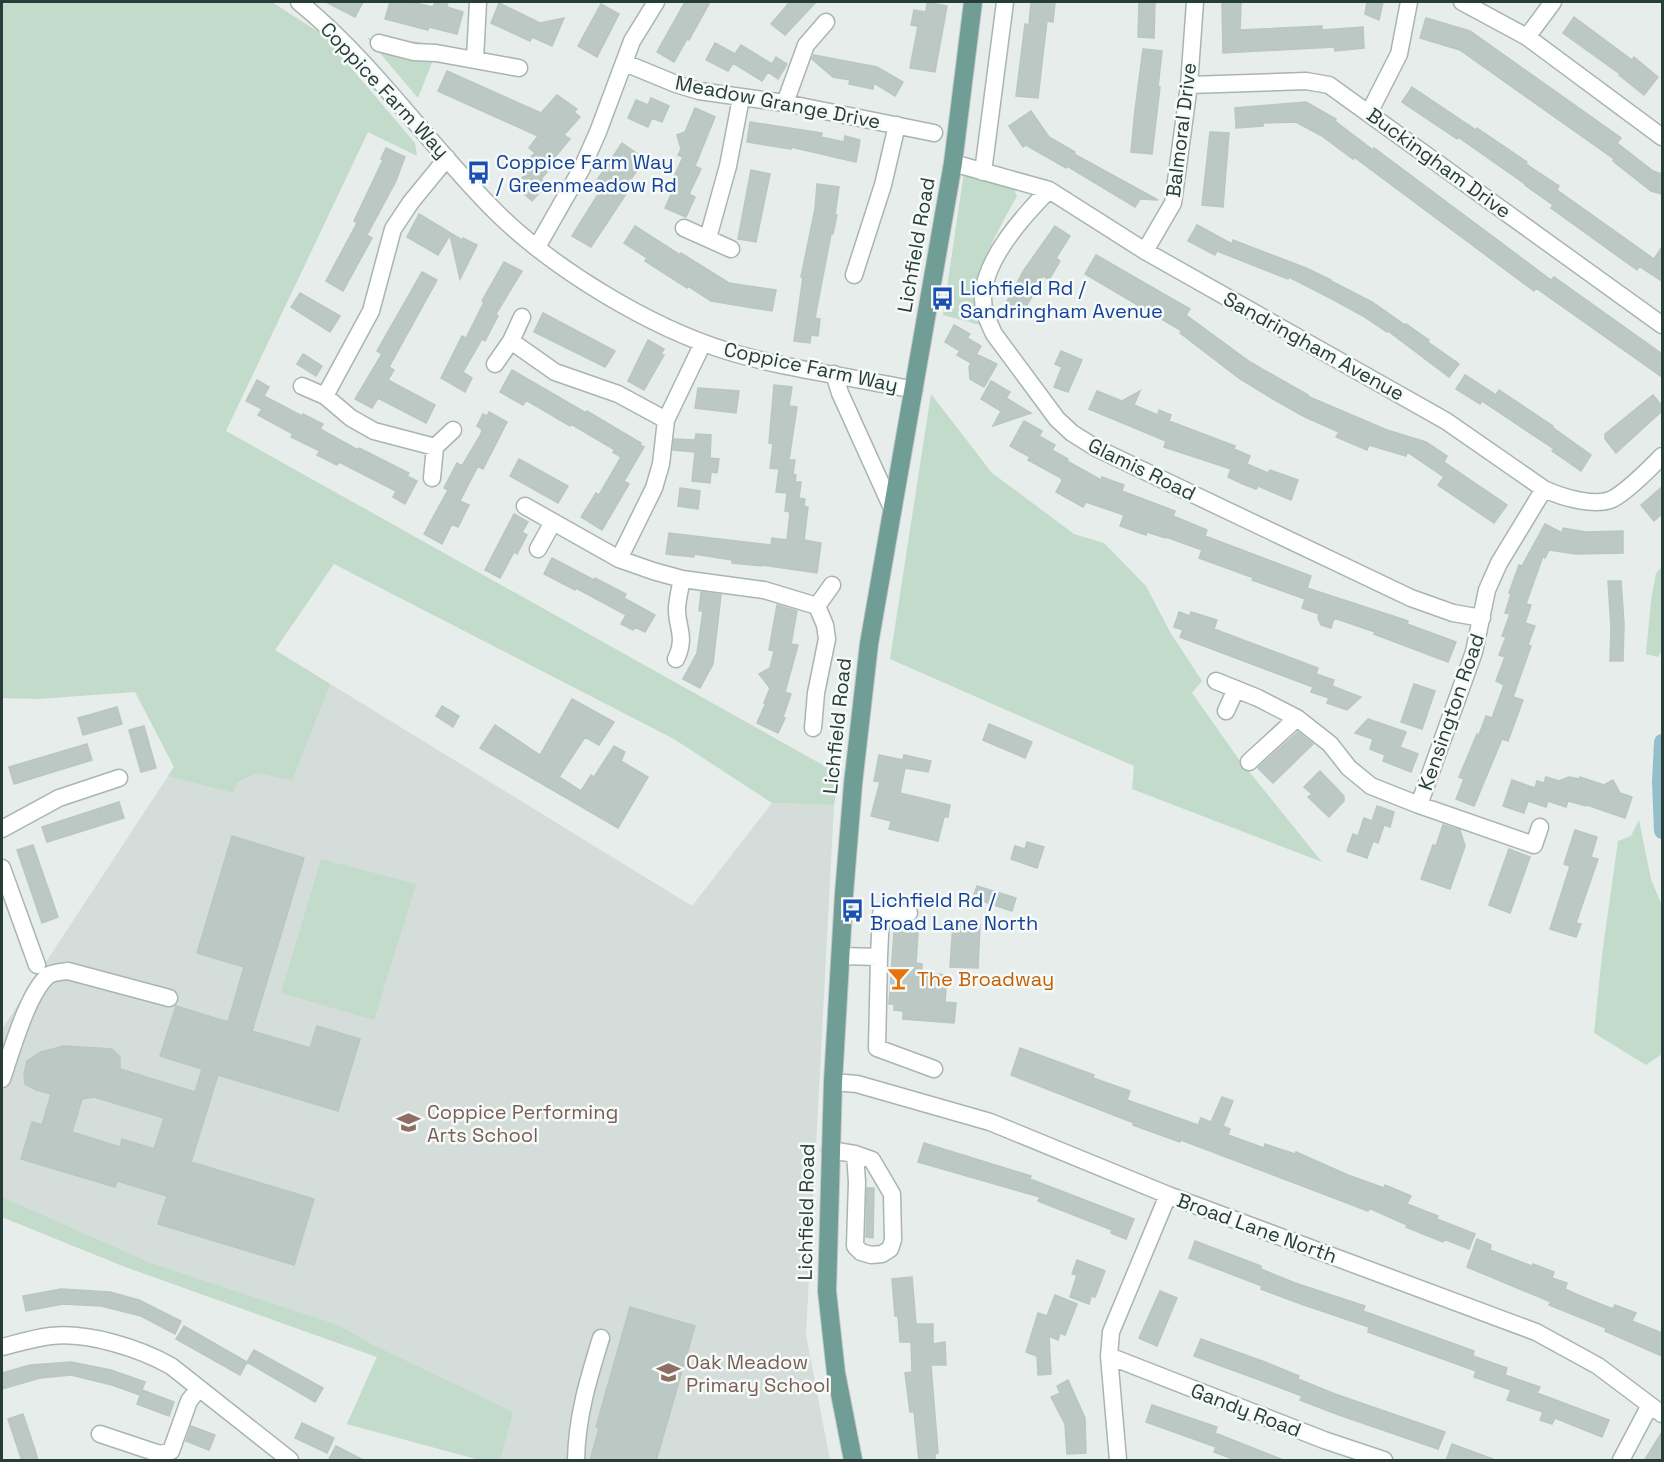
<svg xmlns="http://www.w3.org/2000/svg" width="1664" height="1462" font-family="'Space Grotesk',sans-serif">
<rect width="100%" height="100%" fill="#e6edeb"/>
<path fill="#d4ddda" d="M275,650L692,906L772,803L834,805L806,1335L830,1460H480L347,1424L377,1357L123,1266L2,1217V1029L174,767Z"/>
<path fill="#c2dbcb" d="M2,2H272L323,35L415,143L417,156L368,132L226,431L839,774L834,805L772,803L674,739L334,564L275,650L330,684L292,780L257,773L237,782L234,793L168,776L174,767L135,692L37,699L2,698Z
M367,38L420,42L433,60L418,98Z
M964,172L1013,187L1017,196C1003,221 970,278 975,307C976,313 978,319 980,325L943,315Z
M931,394L992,473L1074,534L1104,543L1146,586L1170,632L1202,681L1192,693L1238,758L1322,862L1132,789L1134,766L890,659Z
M1662,567V650L1658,657L1646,654L1651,600L1656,573Z
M1639,820L1651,879L1662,906V1054L1646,1065L1594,1033L1602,955L1618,841L1631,836Z
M321,859L416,884L374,1020L281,993Z
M2,1197L148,1262L338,1325L373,1345L513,1412L500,1460H480L347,1424L377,1357L123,1266L2,1217Z"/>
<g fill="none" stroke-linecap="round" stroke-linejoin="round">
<path stroke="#95becb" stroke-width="16" d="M1662,742L1660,782L1662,831"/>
</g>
<path fill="#bcc8c4" stroke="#b9c6c2" stroke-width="1.5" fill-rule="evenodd" d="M326,2H363L355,17Z
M390,2H411L433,7L435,2H448L447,7L463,12L457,34L429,27L428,30L385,19Z
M685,2H710L689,40L687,39L674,62L657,52Z
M787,2H816L785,35L771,24L789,3Z
M927,2L947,6L935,72L910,68L918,26L911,25L914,10L926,12Z
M1031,2H1055L1053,22L1047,21L1038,98L1016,96L1025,24L1029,25Z
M1139,2H1155L1154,38L1138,37Z
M1222,2H1241L1240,30L1322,26V30L1363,27L1364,48L1335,51L1334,47L1223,53Z
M1367,2H1383L1379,20L1365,14Z
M499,3L540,23L564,18L552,46L532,37L530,41L491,23Z
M601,4L619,14L597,57L578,46Z
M1574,17L1632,60L1634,57L1658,77L1644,95L1619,75L1620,74L1563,33Z
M1426,18L1470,31L1621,138L1617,143L1653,171L1662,174V194L1651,191L1613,161L1614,159L1460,50L1420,38Z
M715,43L735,54L741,45L772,64L776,57L787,64L778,79L768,72L762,81L733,63L728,71L706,60Z
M1143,49L1162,51L1158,87H1160L1152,154L1131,152L1135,110Z
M814,55L877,67L903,82L895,96L874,83L873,89L849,84L850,80L833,77L812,59Z
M447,71L541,113L557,95L577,109L574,112L580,117L564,135L570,139L555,157L558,159L541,179L547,184L532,201L515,186L532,167L526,162L535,153L529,148L538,136L438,91Z
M1412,87L1476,130L1477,128L1527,162L1526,164L1559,186L1557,190L1654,259L1662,247V281L1639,266L1637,270L1551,208L1553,205L1525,185V184L1458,137L1457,139L1402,102Z
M651,98L669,106L662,122L652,118L648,127L628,118L636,100L648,105Z
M1306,102L1336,119L1335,121L1373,150L1374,148L1551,280L1554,277L1662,354V377L1536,288L1534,291L1354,157L1353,159L1322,136L1296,122L1263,123V126L1236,128L1235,108Z
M695,108L715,117L695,166L701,169L689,194L695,197L686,217L665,208L676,183L672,181L683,157L678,155L681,149L677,135L685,132Z
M1031,111L1049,137L1075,152L1074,154L1158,200L1140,199L1135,207L1067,166L1066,168L1026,145L1023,147L1009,126Z
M750,122L822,133L821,137L844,142L845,136L860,140L856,162L791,147V149L747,142Z
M1210,132L1229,133L1223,207L1202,205Z
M622,143L645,159L623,191L626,194L591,247L572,236L602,188L595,183Z
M386,148L405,157L396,181L367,235L372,238L343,291L326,281L357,223L354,221L383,160L381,159Z
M751,170L770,174L756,242L738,239Z
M817,184L839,187L835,215H837L833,234H831L815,318L820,319L818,336L811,335L810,343L794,341L803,277H801L815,209Z
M419,214L462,240L463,238L477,245L460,279L450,235L438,255L407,237Z
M1197,225L1232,244L1233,240L1306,268L1331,280V281L1372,302L1405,325L1406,324L1429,340L1428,342L1459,364L1449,377L1388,331L1387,332L1363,316L1332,299L1289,277L1288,279L1217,251L1215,255L1188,241Z
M635,226L680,255L681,253L729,283L776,290L772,311L711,301L688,286L687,288L645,261L647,258L624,243Z
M1055,226L1070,236L1056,258L1060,261L1049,280L1043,276L1023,313L1006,303L1024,270Z
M1096,255L1190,309L1186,315L1250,362L1308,395L1307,396L1387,430L1426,442L1447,456L1444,462L1507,505L1494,523L1438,485L1444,477L1407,452L1406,456L1369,445L1367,450L1336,437L1339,432L1305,417L1273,399L1240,379L1180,333L1182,331L1085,274Z
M504,262L522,271L496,314L498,316L485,341L482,339L463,372L472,378L465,392L441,378L462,336L466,338L484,302L482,301Z
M422,272L437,280L389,367L394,370L388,380L435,405L426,423L378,398L372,408L355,399L382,354L377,351Z
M300,293L340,316L330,332L291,307Z
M543,313L615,351L605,367L534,332Z
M954,325L970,334L967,338L981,346L971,363L957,355L960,351L945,342Z
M648,340L664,349L661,354L664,355L644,390L628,381Z
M1061,351L1082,360L1068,392L1054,387L1062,367L1055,364Z
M303,354L322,366L316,376L297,364Z
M976,354L997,364L984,387L970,379L969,367Z
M512,370L586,413L587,411L641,443L640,445L644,447L624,481L629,484L602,530L581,517L596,493L599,495L621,457L613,452L615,450L571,424L570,426L526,400L523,405L500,392Z
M1465,375L1496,395L1499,390L1553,426L1552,427L1591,455L1581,471L1552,451L1554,449L1482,401L1480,404L1456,389Z
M257,380L269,387L264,396L302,416L303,414L323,424L320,429L358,450L359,448L409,473L407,476L417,481L405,504L393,497L396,491L339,462L337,465L317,455L320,451L291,437L293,434L258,415L262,409L246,401Z
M991,381L1010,392L1006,398L1031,413L993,426L1001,411L981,399Z
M774,385L792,387L789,406L797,407L789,460H795L793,474L796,475L795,482H801L799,498L805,499L804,506L808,507L804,540L821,543L817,573L762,565V566L732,563V560L694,554V557L666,554L669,533L771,545L772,538L787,540L790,512L785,511L787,493L776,492L779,469L770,468L773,444L769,443Z
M698,388L739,391L736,413L695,408Z
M1097,391L1122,401L1140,391L1134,405L1158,415L1159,410L1171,415L1169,421L1235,446L1234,449L1250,456L1247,464L1268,473L1270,470L1298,480L1291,500L1258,486L1256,489L1243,484L1228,477L1231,469L1164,447L1166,441L1089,409Z
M1653,395L1662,406V411L1616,453L1605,439V434Z
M489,412L507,422L483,469L478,466L460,501L469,505L458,527L452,524L442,544L424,534L448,490L444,488L457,463L462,466L481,434L482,429L477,426L483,414L487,416Z
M1024,421L1042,431L1039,436L1055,445L1052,450L1068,459L1067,461L1101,480L1102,477L1124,485L1122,491L1175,511L1173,516L1207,530L1205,536L1311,576L1307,588L1396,617L1408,621L1407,624L1456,642L1448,662L1374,634L1375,632L1334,618L1331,628L1321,625L1318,618L1319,614L1302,608L1305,599L1252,580L1254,578L1199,558L1202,550L1166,537L1165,538L1147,532L1146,535L1120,526L1124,515L1086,502L1083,507L1056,492L1062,481L1061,478L1028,460L1030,457L1010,446Z
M696,434L711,435L710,458L719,459L717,473L711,472L710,483L692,481L695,452L673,450L674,439L695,440Z
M519,459L568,486L558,503L510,476Z
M1662,487V514L1654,521L1641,505Z
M680,488L700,491L698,509L678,506Z
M514,514L528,522L522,532L527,535L517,554L514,552L500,578L485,570Z
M1545,524L1562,533L1563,528L1586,532L1623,531V553L1576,554L1549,550L1545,558L1543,556L1526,604L1531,605L1525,623L1535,626L1528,645L1531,646L1513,697L1523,700L1508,741L1502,739L1474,806L1456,799L1464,779L1459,777L1477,734L1479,735L1486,716L1492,718L1504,685L1496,681L1505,657L1499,655L1506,637L1502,636L1510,614L1505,613L1511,594L1509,593L1519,565L1522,566Z
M552,558L594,580L595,578L626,594L624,598L655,615L645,632L635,627L633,630L621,624L626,615L576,588L575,590L544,574Z
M1608,581H1621L1624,624L1623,661H1610L1611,628Z
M701,592L721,595L713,664L700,688L683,679L697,653L703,611H699Z
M777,605L797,611L791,644L798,645L785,692L791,694L783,717L785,718L778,733L757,723L766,703H764L770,688L759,674L770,668L774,651L769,650Z
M1179,612L1190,616L1191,612L1217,620L1214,629L1318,668L1316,674L1334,680L1332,686L1361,697L1347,710L1327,703L1329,698L1311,692L1313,687L1180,637L1183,630L1174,627Z
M1414,684L1435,691L1422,729L1401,722Z
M572,699L614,722L599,745L585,737L559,777L581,791L591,775L594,777L614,746L625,752L621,761L648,777L618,828L480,748L495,725L540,755Z
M442,706L459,716L453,727L436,716Z
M117,707L122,724L83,735L78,718Z
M1368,719L1406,732L1400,747L1418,754L1411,772L1383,761L1385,755L1370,749L1373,739L1355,733Z
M989,724L1032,742L1025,758L983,740Z
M144,726L156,768L141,772L129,730Z
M1298,732L1313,744L1273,783L1258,768Z
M87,744L92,760L14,784L9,767Z
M879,755L903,760L904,755L931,761L928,772L905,768L900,793L950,805L948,817H944L938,841L889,829L891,821L871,816L880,782L874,781Z
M1320,771L1344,796V801L1329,817L1308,797L1312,794L1304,787Z
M1546,777L1559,781L1569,777L1580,779V777L1604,785L1613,780L1620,793L1632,797L1625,818L1587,805L1586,806L1568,801L1566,807L1548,801L1546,807L1528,801L1524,813L1503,806L1512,780L1535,788L1537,781L1544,783Z
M119,802L124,818L47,842L42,827Z
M1377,806L1394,812L1390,827L1384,825L1378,843L1373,841L1367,858L1347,851L1353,834L1358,836L1364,818L1372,821Z
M1443,825L1460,830L1465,846L1450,889L1421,879L1433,845L1436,846Z
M1575,830L1597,837L1591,857L1598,859L1576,923L1581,924L1576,937L1550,929L1570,866L1564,864Z
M232,836L304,858L252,1031L310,1048L317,1026L360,1039L338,1111L218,1075L191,1162L314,1199L294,1265L158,1224L167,1196L117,1181L115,1187L21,1159L32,1122L42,1125L51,1094L36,1090L25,1084L24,1074L27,1061L41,1052L64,1046L112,1049L120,1057V1069L195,1092L202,1069L160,1056L176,1006L228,1022L244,967L197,953ZM94,1097L164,1118L154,1149L122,1139L120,1147L72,1132L82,1099Z
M1027,842L1044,847L1037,868L1011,859L1015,846L1025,849Z
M33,845L58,917L42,923L17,850Z
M1509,849L1530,857L1510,913L1489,905Z
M977,886L1016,898L1012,911L973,898Z
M953,924L980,925L978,968L950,967Z
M894,932L918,933L916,963L922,964V973L947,975L945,1002L956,1003L954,1023L903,1019V1011L894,1010V1004H889Z
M1020,1048L1094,1075L1093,1078L1130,1091L1127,1100L1198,1125L1201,1118L1211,1122L1222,1097L1233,1101L1223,1126L1230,1129L1228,1135L1264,1148L1265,1144L1295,1154L1296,1152L1348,1175L1384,1188L1385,1185L1411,1196L1407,1204L1438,1216L1437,1219L1475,1234L1469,1249L1444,1239L1443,1242L1406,1227L1407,1225L1369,1208L1368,1211L1181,1140L1180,1142L1133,1125L1134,1123L1011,1075Z
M924,1143L1031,1176L1030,1179L1134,1219L1126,1239L1111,1233L1112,1230L1038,1201L1040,1197L918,1162Z
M867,1188H874L873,1238L866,1237Z
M1477,1239L1491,1245L1490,1250L1532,1266L1533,1264L1554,1272L1552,1278L1567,1283L1565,1289L1578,1295L1613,1309L1615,1305L1636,1313L1632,1321L1662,1333V1356L1605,1331L1606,1328L1549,1305L1551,1302L1467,1267Z
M1195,1241L1261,1266V1269L1295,1283L1365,1306L1363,1311L1474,1351L1473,1356L1507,1368L1505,1375L1540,1387L1537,1393L1609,1420L1602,1437L1555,1418L1552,1424L1540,1420L1543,1412L1507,1400L1511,1390L1474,1377L1476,1371L1368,1332L1369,1327L1301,1304L1261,1289L1262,1286L1189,1258Z
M1077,1260L1105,1271L1095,1297L1091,1296L1089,1304L1070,1297L1077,1275L1072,1274Z
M912,1277L916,1324H933V1344L945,1342L946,1365H931L938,1453L935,1454V1461H919L914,1412H910L905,1373L912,1372L911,1342H900L898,1316H895L892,1279Z
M61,1289L110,1292L139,1300L181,1321L175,1334L141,1316L101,1306L63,1304L26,1311L23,1296Z
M1160,1291L1177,1298L1157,1346L1139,1338Z
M1055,1295L1077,1304L1065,1335L1060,1333L1058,1340L1049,1336L1051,1374L1038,1375L1037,1356L1026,1352L1038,1313L1047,1316Z
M630,1307L695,1326L656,1461H590L599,1428L596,1427Z
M184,1326L247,1362L240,1375L176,1339Z
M1201,1339L1265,1362L1299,1376L1298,1379L1335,1394L1445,1432L1438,1449L1339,1415L1300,1400L1302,1396L1265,1382L1194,1356Z
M254,1350L323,1388L315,1402L247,1362Z
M71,1362L111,1370L145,1382L140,1395L112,1385L71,1375L40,1378L2,1389V1373L30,1365Z
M1068,1380L1085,1418L1086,1453L1067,1454L1065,1424L1051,1397L1060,1393L1057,1386Z
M142,1390L174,1402L169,1416L137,1404Z
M1152,1405L1217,1427L1215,1433L1286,1461H1238L1214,1452L1216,1447L1146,1422Z
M23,1414L35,1450L38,1461H22L8,1419Z
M302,1423L334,1438L327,1453L295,1438Z
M191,1426L215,1435L209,1450L186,1441Z
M1662,1432V1461H1644Z
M1452,1444L1493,1459V1461H1446Z
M336,1446L365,1461H328Z"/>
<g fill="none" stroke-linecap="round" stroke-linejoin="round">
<defs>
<path id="minor" d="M299,2C373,62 427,143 495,211C552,268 649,327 727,351C785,369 853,377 914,390
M1462,2L1527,37L1662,137
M1527,37L1553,2
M379,43L414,52L436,53L519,68
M475,59L478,2
M625,63L676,84L699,91L785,103L934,133
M1189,85L1306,81L1329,85L1662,325
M785,103L806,45L826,22
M1369,113L1399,54L1409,2
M953,163L1049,190L1145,251L1446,421L1544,489C1561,497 1599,509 1616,497C1633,486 1648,470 1662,456
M983,172L1005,2
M1049,190C1023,216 983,260 983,299C983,312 989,323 994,334L1057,419L1072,433L1096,448L1411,598L1453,613L1482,618
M684,228L731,249
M708,238L728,166L741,98
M537,247L582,168L598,132L632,41L656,2
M1145,251L1173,203L1189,85L1195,2
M854,275L883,185L897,125
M511,341L555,372L618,394L666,420
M495,364L511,341L522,317
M834,374L840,393L892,508
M302,386L325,396L351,418L374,431L435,447
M325,396L371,311L393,229L411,202L447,158
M432,478L435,447L453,430
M525,506L619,559L653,571L682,579
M538,549L553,522
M619,559L654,488L661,464L666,420L703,343
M676,659C687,636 676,627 677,607C678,598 680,588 682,579L764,590L817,606
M1216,681L1258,698L1297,718L1330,744L1349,768L1371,786L1419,805L1534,845L1540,827
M1226,711L1236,689
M813,728L816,693L827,639L825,625L817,606L832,585
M1249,762L1297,718
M1419,805L1474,652L1487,590L1499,563L1544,489
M2,829L59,798L119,778
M2,868L37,965
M841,956L879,957L881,914L909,913
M879,957L877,1048L934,1069
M2,1079C11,1053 28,991 49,975C55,972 62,972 68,971L169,998
M833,1082L857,1084L990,1122L1168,1195L1536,1332L1598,1366L1662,1414
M830,1150L855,1154L872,1160L892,1194L893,1240L890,1249L882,1254L871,1255L861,1252L855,1246L857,1182L855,1154
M2,1347C18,1343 34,1338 51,1336C88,1332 139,1348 171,1366L290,1460
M1109,1356L1324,1440L1384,1460
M100,1434L160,1454L171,1451L189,1401L199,1388
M576,1460C577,1416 588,1380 601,1338
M1118,1460L1109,1356L1111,1332L1168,1195
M1621,1460L1650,1405"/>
<path id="major" d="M853,1460L836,1373L827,1291L833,1082L844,894L853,784L869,644L953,163L973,2"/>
</defs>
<use href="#minor" stroke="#a9b5b2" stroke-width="19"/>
<use href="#major" stroke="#c3c9c8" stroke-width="20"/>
<use href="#minor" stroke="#fff" stroke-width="16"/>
<use href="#major" stroke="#709d96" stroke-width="18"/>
</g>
<defs>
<symbol id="bus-bare" viewBox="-9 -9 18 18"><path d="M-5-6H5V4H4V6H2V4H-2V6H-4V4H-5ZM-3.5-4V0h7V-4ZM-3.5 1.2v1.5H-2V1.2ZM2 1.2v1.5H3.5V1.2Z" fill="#1a4fb4" stroke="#f6faf8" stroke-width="2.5" paint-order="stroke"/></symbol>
<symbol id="bar-bare" viewBox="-9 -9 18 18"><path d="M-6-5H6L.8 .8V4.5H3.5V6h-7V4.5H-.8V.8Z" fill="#e8710a" stroke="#f6faf8" stroke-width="2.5" paint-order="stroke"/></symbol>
<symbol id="school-bare" viewBox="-9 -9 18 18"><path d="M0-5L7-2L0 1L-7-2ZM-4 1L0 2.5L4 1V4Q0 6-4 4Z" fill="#8d6e63" stroke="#f6faf8" stroke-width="2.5" paint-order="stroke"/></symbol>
</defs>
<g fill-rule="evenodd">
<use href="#bus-bare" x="462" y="156" width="33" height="33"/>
<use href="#bus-bare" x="926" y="282" width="33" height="33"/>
<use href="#bus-bare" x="836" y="894" width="33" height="33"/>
<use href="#bar-bare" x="882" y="962" width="33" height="33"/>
<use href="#school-bare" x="392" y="1106" width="33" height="33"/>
<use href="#school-bare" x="652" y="1356" width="33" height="33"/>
</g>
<g text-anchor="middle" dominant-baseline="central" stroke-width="5" stroke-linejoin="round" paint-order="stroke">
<g font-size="20" fill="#273d39" stroke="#f6faf8">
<text transform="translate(385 90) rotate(47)">Coppice Farm Way</text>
<text transform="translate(778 102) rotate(11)">Meadow Grange Drive</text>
<text transform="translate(1181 130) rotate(-83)">Balmoral Drive</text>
<text transform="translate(1439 163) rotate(36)">Buckingham Drive</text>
<text transform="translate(916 245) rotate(-80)">Lichfield Road</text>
<text transform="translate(1314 346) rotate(29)">Sandringham Avenue</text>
<text transform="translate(811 367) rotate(12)">Coppice Farm Way</text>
<text transform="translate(1142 469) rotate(26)">Glamis Road</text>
<text transform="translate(1451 712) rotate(-71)">Kensington Road</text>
<text transform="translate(837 726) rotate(-84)">Lichfield Road</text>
<text transform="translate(806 1212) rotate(-89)">Lichfield Road</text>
<text transform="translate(1257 1228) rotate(20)">Broad Lane North</text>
<text transform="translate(1246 1410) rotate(21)">Gandy Road</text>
</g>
<g font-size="20" fill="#164399" stroke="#f6faf8" text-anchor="start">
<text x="496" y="162">Coppice Farm Way<tspan x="496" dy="23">/ Greenmeadow Rd</tspan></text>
<text x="960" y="288">Lichfield Rd /<tspan x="960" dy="23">Sandringham Avenue</tspan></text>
<text x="870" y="900">Lichfield Rd /<tspan x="870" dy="23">Broad Lane North</tspan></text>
</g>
<g font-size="20" fill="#c56008" stroke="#f6faf8" text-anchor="start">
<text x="917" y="979">The Broadway</text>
</g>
<g font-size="20" fill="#785e54" stroke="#f6faf8" text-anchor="start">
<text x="427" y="1112">Coppice Performing<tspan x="427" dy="23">Arts School</tspan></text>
<text x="686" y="1362">Oak Meadow<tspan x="686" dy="23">Primary School</tspan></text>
</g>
</g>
<rect width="1664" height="1462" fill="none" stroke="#273d39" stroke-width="6"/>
</svg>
